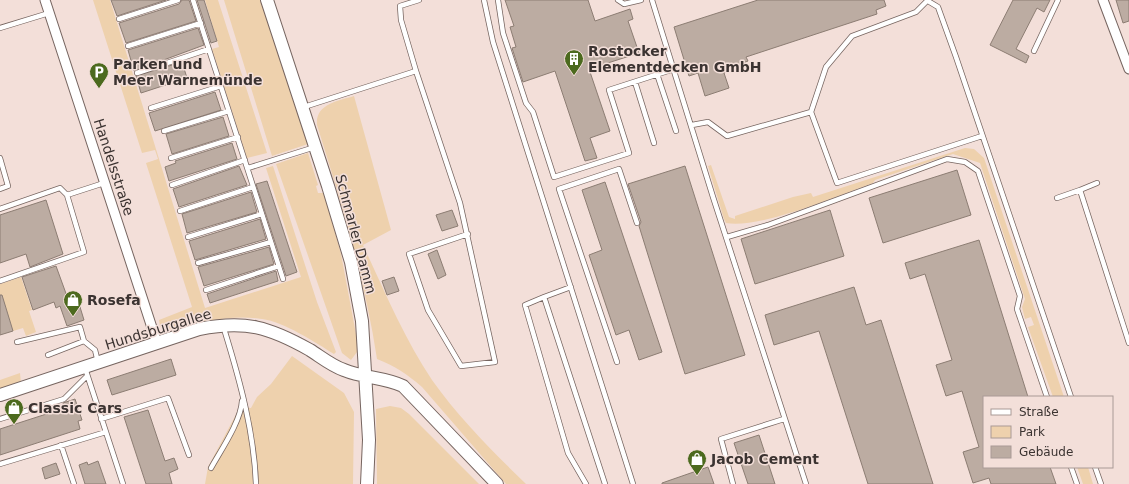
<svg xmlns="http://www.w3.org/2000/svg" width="1129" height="484" font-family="'DejaVu Sans',sans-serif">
<rect width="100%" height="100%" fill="#f3dfd9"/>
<path fill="#eed1ad" d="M93,0H110L205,308L301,277L266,168L273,166L317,302L336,352L334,354C315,342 284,322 262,319C230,314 198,323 167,330L160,327L159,320L192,307L146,163L158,159L155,150L142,153Z
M205,0H218L267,153L247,158L212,49L219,47Z
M224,0H261L308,144L272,156Z
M354,96L391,230L363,245C384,290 404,338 432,380C459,418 493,452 526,484H506L422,387C407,374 395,366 377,359C365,279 341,202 317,125C315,104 338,101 354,96Z
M965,148L974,149L984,158L1064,397H1053L1028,327L1034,325L1031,317L1025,319L1022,307L1025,299L980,163L953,154L875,180L873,183C837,196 761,229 726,223L724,219L708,166L711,165L729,217L735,219V216L793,197L811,193L813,197Z
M308,153L318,185L316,186L318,193H324L341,254L358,345L357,352L351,360L342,353L276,164Z
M21,277L32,310L29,311L36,332L26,336L23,328L13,331L3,300L0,301V284Z
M292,356L344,393L354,412L353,484H205L208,467L240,407L251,408L257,397L271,384Z
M20,373L21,383L0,391V380Z
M390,406L401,408L409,414L479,484H377L376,409Z
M1077,467H1088L1093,484H1083Z"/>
<path fill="#bcaca2" stroke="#8c7d73" d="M111,0H166L117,16Z
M182,0H189L196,21L126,43L119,23L179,4Z
M197,0H204L217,41L211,43Z
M505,0H588L595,21L630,9L633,19L628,21L639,53L589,69L610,131L590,138L597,158L585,161L555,71L523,82L512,48L516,47L510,27L514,26Z
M758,0H884L886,6L876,10L877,14L746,57L748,61L741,64L742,67L724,73L729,88L705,96L698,73L689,76L674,27Z
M1013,0H1050L1044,12L1037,8L1016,49L1029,56L1026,63L990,45Z
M1116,0H1129V21L1123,23Z
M198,28L204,45L134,71L128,50Z
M182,62L187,78L141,93L136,76Z
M215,92L221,110L155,131L149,113Z
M223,117L229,136L172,154L166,134Z
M232,143L237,159L169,181L165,167L176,163L175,161Z
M239,166L247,185L179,207L173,189Z
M685,166L745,355L685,374L639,226L641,222L628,184Z
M957,170L971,215L883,243L869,198Z
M267,181L297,272L286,276L256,184Z
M605,182L662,352L639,360L629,330L616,335L589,255L602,250L582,190Z
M251,192L257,212L187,233L182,214Z
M46,200L63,254L30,267L26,254L0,263V215Z
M452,210L458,226L442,231L436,215Z
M830,210L844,256L755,284L741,239Z
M260,219L266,239L195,260L189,241Z
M979,240L1028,397H984V467H1050L1056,484H991L989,478L973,483L963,452L979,447L962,391L946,396L936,365L952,360L925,274L910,279L905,263Z
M269,247L274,264L204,286L198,267Z
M437,250L446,275L438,279L428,254Z
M56,266L72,310L80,307L84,320L67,326L60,306L56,308L54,302L33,310L22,277Z
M276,271L278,281L210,303L207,294Z
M394,277L399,291L387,295L382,281Z
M854,287L866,325L881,320L933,484H868L819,331L774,345L765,315Z
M0,295H2L13,331L0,335Z
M171,359L176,375L112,395L107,380Z
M75,399L82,420L78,421L80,429L0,455V429L65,408L63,403Z
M148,410L165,461L174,458L178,469L169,473L172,484H146L124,417Z
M759,435L775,484H748L734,443Z
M98,461L106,484H85L79,465L87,462L88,465Z
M56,463L60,474L45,479L42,468Z
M708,467L714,484H662V483Z"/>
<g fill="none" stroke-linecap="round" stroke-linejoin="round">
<defs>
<path id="service" d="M193,0L283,279
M484,0L493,42L633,484
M498,0L503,33L526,103L533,112L554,177L629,153L609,90L674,69
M618,0L624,4L641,0
M652,0L713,197L806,484
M928,1L938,7L956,57L1071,397
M119,19L178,0
M0,28L49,13
M128,46L201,23
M1034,51L1058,0
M416,71L460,203L495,362L461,366L428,310L409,254L468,234
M137,73L209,49
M657,74L676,131
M635,82L654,143
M304,107L416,71L401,20L400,6L419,0
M151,108L221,86
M811,112L837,183L982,136
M692,125L708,122L727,136L811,112L826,67L852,36L916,12L928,0
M164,131L229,111
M0,158L8,186L0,189
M171,158L238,137
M248,168L315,147
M172,185L245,160
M1080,190L1097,183
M1057,198L1080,190L1129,343
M0,209L60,188L67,195
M180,211L253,187
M188,237L262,214
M727,237L768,225L947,159L965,162L978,171L1020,296L1017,309L1047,397
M198,263L271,242
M0,281L84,252L67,195L104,183
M571,287L544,297L605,484
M206,290L279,266
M544,297L525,305L568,453L586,484
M225,332C240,381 254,432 256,484
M84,341L95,350L98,362
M17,342L80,327L84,341L48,355
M617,362L559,189L619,169L637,223
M85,368L123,484
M0,419L64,399L87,376
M101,419L168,398L189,455
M61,445L74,484
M0,464L106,432
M1071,467L1077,484
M1095,467L1101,484
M211,468C221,450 241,421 242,401
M733,484L721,439L784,419"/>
<path id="minor" d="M45,0L157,343
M1103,0L1129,69"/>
<path id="tertiary" d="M267,0L328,186L351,262L362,321L369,440L367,484
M0,395L199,329C246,320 269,327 310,350C321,357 332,366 344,370C363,378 385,377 403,386L497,484"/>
</defs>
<use href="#service" stroke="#766560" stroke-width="6"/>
<use href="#minor" stroke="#766560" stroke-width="11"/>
<use href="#tertiary" stroke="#766560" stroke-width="14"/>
<use href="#service" stroke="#fff" stroke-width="4.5"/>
<use href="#minor" stroke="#fff" stroke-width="9"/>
<use href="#tertiary" stroke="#fff" stroke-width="12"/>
</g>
<defs>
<symbol id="building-pin" viewBox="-11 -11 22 30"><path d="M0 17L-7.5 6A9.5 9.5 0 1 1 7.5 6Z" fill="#4c6a1e" stroke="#f3dfd9"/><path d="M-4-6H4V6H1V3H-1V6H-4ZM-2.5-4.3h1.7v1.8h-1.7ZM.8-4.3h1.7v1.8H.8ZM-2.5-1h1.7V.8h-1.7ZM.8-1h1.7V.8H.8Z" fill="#fff"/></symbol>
<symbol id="parking-pin" viewBox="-11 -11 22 30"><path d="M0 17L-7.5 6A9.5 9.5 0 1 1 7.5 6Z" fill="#4c6a1e" stroke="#f3dfd9"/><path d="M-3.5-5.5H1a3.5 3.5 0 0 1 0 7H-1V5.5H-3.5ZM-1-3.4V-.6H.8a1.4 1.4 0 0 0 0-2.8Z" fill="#fff"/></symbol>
<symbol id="shop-pin" viewBox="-11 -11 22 30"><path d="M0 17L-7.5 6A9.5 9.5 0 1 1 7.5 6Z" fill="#4c6a1e" stroke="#f3dfd9"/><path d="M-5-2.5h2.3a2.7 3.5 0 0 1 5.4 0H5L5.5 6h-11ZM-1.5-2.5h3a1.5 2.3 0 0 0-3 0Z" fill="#fff"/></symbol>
</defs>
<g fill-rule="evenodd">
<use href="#building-pin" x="563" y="48" width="22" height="30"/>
<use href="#parking-pin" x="88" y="61" width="22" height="30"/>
<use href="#shop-pin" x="62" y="289" width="22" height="30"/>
<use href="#shop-pin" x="3" y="397" width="22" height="30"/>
<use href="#shop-pin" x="686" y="448" width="22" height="30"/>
</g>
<g text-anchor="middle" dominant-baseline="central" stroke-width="3" stroke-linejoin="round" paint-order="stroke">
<g font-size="14" font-weight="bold" fill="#3b3331" stroke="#f3dfd9" text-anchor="start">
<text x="588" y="51">Rostocker<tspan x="588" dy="16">Elementdecken GmbH</tspan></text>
<text x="113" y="64">Parken und<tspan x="113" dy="16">Meer Warnemünde</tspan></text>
<text x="87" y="300">Rosefa</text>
<text x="28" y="408">Classic Cars</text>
<text x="711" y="459">Jacob Cement</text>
</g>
<g font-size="14" fill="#3b3331" stroke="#f3dfd9">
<text transform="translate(114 167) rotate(72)">Handelsstraße</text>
<text transform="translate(356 234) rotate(75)">Schmarler Damm</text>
<text transform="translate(158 329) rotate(-17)">Hundsburgallee</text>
</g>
</g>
<rect x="983" y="396" width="130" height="72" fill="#f3dfd9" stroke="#a99a96"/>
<rect x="991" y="409" width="20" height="6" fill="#ffffff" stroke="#a99a96"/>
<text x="1019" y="416" font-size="12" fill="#3b3331">Straße</text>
<rect x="991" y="426" width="20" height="12" fill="#eed1ad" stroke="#a99a96"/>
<text x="1019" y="436" font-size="12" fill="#3b3331">Park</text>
<rect x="991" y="446" width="20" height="12" fill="#bcaca2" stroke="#a99a96"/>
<text x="1019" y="456" font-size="12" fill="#3b3331">Gebäude</text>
</svg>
